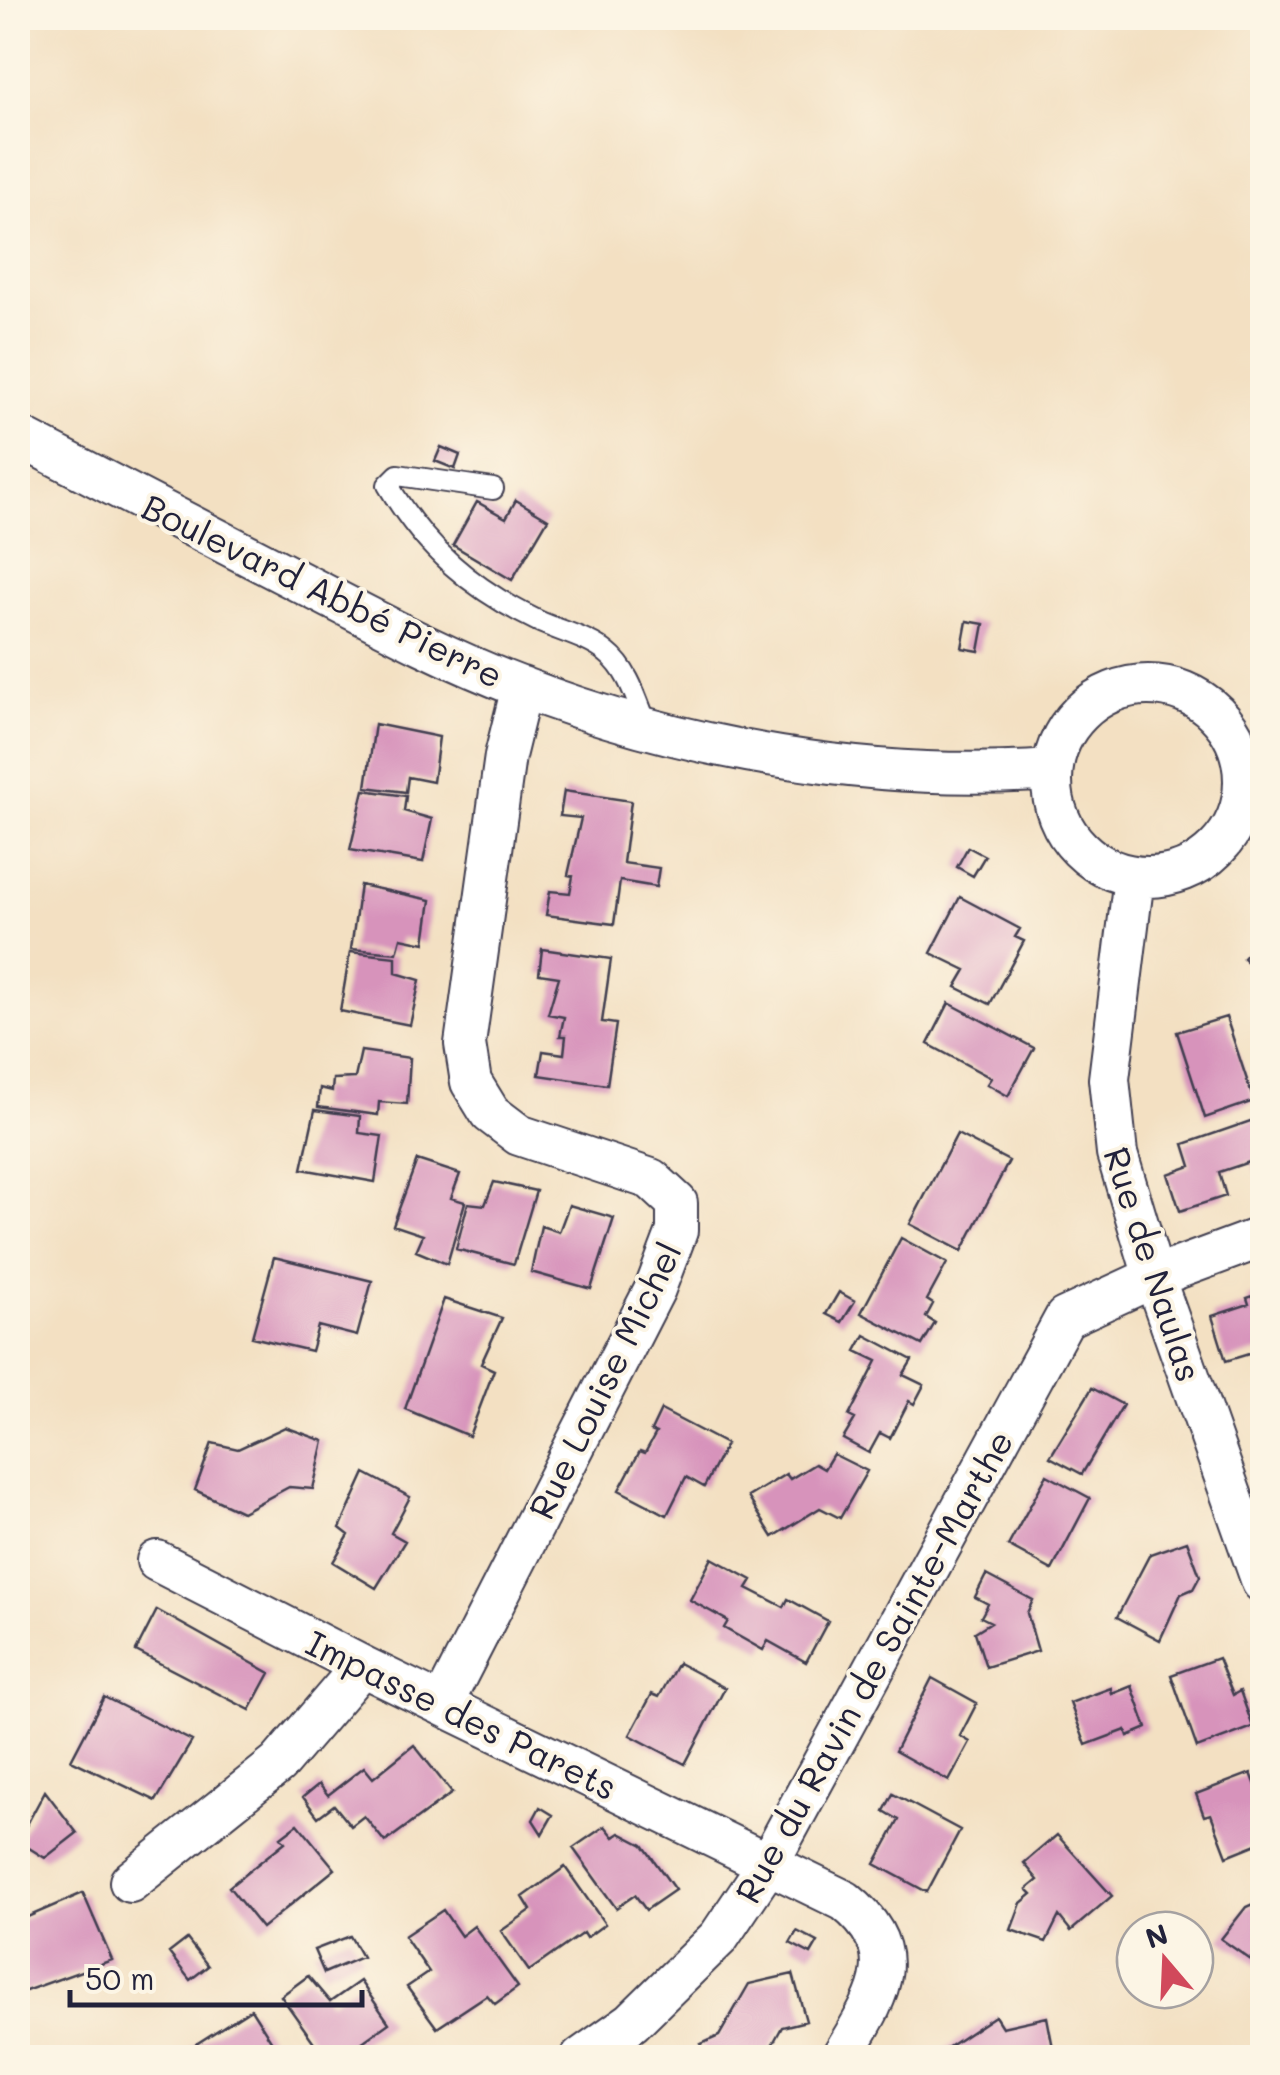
<svg xmlns="http://www.w3.org/2000/svg" width="1280" height="2075" font-family="Mali,sans-serif">
<rect width="100%" height="100%" fill="#fcf5e5"/>
<filter id="ink" filterUnits="userSpaceOnUse"><feTurbulence type="fractalNoise" baseFrequency=".01" numOctaves="2"/><feDisplacementMap in="SourceGraphic" scale="20" xChannelSelector="R" yChannelSelector="G"/><feConvolveMatrix kernelMatrix="1 2 1 2 8 2 1 2 1" color-interpolation-filters="sRGB"/></filter>
<filter id="wash" filterUnits="userSpaceOnUse"><feTurbulence type="fractalNoise" baseFrequency=".0048" numOctaves="4" result="noise"/><feDisplacementMap in="SourceGraphic" scale="40" xChannelSelector="R" yChannelSelector="G"/><feGaussianBlur stdDeviation="2.25" result="paint"/><feColorMatrix in="noise" values="0 0 0 0 0 0 0 0 0 0 0 0 0 0 0 0 0 1.4 0 .05"/><feComposite in="paint" operator="in"/></filter>
<g filter="url(#wash)">
<rect width="100%" height="100%" fill="#f3e0c2"/>
<g id="blocks">
<path fill="#d793bb" d="M441,447L460,455L455,469L435,461Z
M516,500L548,519L512,580L453,545L477,502L506,518Z
M967,621L984,624L979,651L962,648Z
M375,724L439,737L433,782L408,777L406,792L366,787Z
M364,790L406,796L404,811L432,819L423,862L350,850Z
M564,791L631,801L623,863L659,868L656,887L620,881L614,924L546,915L550,891L570,893L573,876L568,875L581,818L560,816Z
M968,847L985,856L973,876L957,867Z
M360,885L431,900L425,943L401,938L397,953L351,949Z
M960,897L1020,929L1015,937L1024,941L990,1004L956,987L966,970L931,953Z
M1262,937V976L1243,958Z
M542,949L611,959L602,1022L616,1024L607,1085L539,1075L543,1051L564,1054L566,1036H560L564,1017L548,1014L559,977L539,974Z
M350,952L396,957V973L420,980L410,1025L340,1011Z
M949,1003L1034,1048L1008,1096L987,1084L991,1078L928,1044Z
M1226,1017L1254,1101L1205,1118L1177,1032Z
M361,1051L410,1058L407,1104L379,1102L378,1115L318,1107L320,1088L332,1091L333,1079L355,1078Z
M315,1110L360,1116L359,1133L382,1136L375,1182L302,1169Z
M1262,1117V1190L1252,1161L1219,1172L1226,1196L1180,1211L1168,1174L1191,1166L1184,1144Z
M957,1134L1009,1161L962,1251L910,1224Z
M417,1160L460,1174L451,1198L465,1202L447,1264L416,1251L423,1235L393,1225Z
M494,1182L536,1191L514,1264L456,1249L468,1203L485,1205Z
M569,1205L614,1218L591,1289L531,1272L541,1226L559,1232Z
M901,1238L947,1263L927,1300L933,1304L926,1317L935,1323L922,1345L861,1313Z
M274,1257L372,1281L357,1336L318,1326L311,1351L252,1337Z
M839,1292L855,1301L842,1322L826,1314Z
M1262,1293V1350L1226,1361L1212,1316L1249,1304L1247,1298Z
M444,1299L502,1318L481,1364L494,1370L469,1436L405,1409Z
M865,1335L912,1360L903,1375L924,1385L914,1404L909,1401L890,1438L880,1433L869,1453L843,1439L855,1419L849,1416L877,1361L856,1351Z
M1092,1388L1123,1405L1082,1474L1050,1457Z
M661,1410L726,1444L704,1487L686,1477L667,1515L619,1490L640,1451L645,1453L656,1433L651,1431Z
M285,1427L324,1441L313,1489L289,1487L242,1512L195,1490L212,1443L238,1449Z
M833,1454L867,1471L840,1518L820,1508L773,1537L748,1497L786,1474L790,1479L815,1464L824,1469Z
M365,1473L410,1497L391,1533L405,1541L376,1588L333,1562L349,1535L340,1528Z
M1047,1475L1090,1498L1052,1570L1008,1546Z
M1187,1541L1200,1576L1193,1589L1181,1594L1160,1640L1117,1617L1150,1554Z
M712,1558L752,1580L747,1588L784,1607L788,1599L828,1621L806,1662L768,1641L763,1650L724,1628L728,1621L690,1600Z
M986,1575L1033,1600L1027,1613L1038,1651L986,1667L975,1632L991,1622L981,1617L988,1604L975,1597Z
M157,1610L270,1673L250,1710L136,1651Z
M1218,1658L1233,1695L1240,1691L1253,1727L1197,1748L1171,1675Z
M678,1663L725,1688L685,1764L630,1735L652,1694L659,1697Z
M932,1678L977,1703L960,1736L970,1742L949,1781L895,1751Z
M1132,1686L1147,1728L1128,1736L1126,1730L1086,1745L1070,1703L1111,1688L1112,1694Z
M104,1697L192,1741L156,1801L71,1760Z
M414,1745L452,1793L385,1842L364,1816L351,1826L334,1805L318,1817L303,1797L319,1784L328,1795L364,1767L373,1778Z
M1251,1773L1262,1801V1842L1227,1856L1211,1814L1204,1816L1196,1794Z
M45,1791L77,1833L45,1858L18,1841Z
M893,1794L960,1830L927,1892L875,1864L899,1820L884,1811Z
M540,1807L553,1815L542,1834L533,1820Z
M298,1824L335,1869L262,1928L229,1887L285,1842L281,1837Z
M605,1826L614,1837L620,1833L643,1845L675,1890L646,1910L635,1895L616,1908L573,1848Z
M1057,1835L1112,1896L1071,1931L1059,1916L1046,1942L1011,1930L1021,1903L1032,1894L1027,1889L1038,1880L1024,1863Z
M565,1867L605,1924L586,1938L583,1933L529,1971L501,1931L531,1910L523,1897Z
M83,1893L112,1960L20,1993L18,1921Z
M1262,1900V1959L1258,1965L1221,1939L1246,1907Z
M443,1910L461,1936L474,1926L518,1987L495,2004L487,1995L437,2028L407,1987L429,1972L404,1936Z
M797,1931L818,1942L811,1954L790,1943Z
M350,1936L362,1957L324,1973L314,1950Z
M187,1939L208,1966L190,1980L169,1953Z
M793,1974L806,2021L782,2027L765,2058H708L701,2044L719,2036L749,1984Z
M308,1976L330,2002L360,1981L389,2023L340,2058H325L281,1996Z
M251,2009L282,2058H196L190,2048Z
M995,2016L1002,2027L1047,2017L1055,2058H932Z"/>
</g>
</g>
<g filter="url(#ink)">
<use href="#blocks" fill-opacity="0" stroke="#413e4f" stroke-width="2.5"/>
<g fill="none" stroke-linecap="round" stroke-linejoin="round">
<defs>
<path id="lane" d="M493,489L398,475L388,485C425,549 472,589 538,621C559,631 590,638 607,653C629,670 637,701 647,726"/>
<path id="street" d="M18,436C112,485 206,533 300,582C372,619 442,657 518,686C683,750 875,783 1051,770
M1052 781a96 96 0 1 1 192 0a96 96 0 1 1-192 0Z
M1134,877L1109,1079L1117,1154L1154,1277L1262,1582
M157,1561L362,1666L845,1901C911,1954 875,2000 841,2058
M443,1703L655,1289L677,1231V1203L651,1179L519,1135L490,1113L471,1082L465,1044L505,756L522,687
M130,1882L278,1764L362,1666
M581,2058L632,2022L719,1937L768,1864L1065,1318L1154,1277L1262,1237"/>
</defs>
<use href="#lane" stroke="#413e4f" stroke-width="24"/>
<use href="#street" stroke="#413e4f" stroke-width="44"/>
<use href="#lane" stroke="#fff" stroke-width="20"/>
<use href="#street" stroke="#fff" stroke-width="40"/>
</g>
</g>
<g text-anchor="middle" dominant-baseline="central" stroke-width="8" stroke-linejoin="round" paint-order="stroke">
<g font-size="35" fill="#22223b" stroke="#fcf5e5">
<text transform="translate(323 590) rotate(26)">Boulevard Abbé Pierre</text>
<text transform="translate(1154 1264) rotate(72)">Rue de Naulas</text>
<text transform="translate(604 1380) rotate(-64)">Rue Louise Michel</text>
<text transform="translate(873 1666) rotate(-61)">Rue du Ravin de Sainte-Marthe</text>
<text transform="translate(462 1714) rotate(26)">Impasse des Parets</text>
</g>
</g>
<rect width="1280" height="2075" fill="none" stroke="#fcf5e5" stroke-width="60"/>
<g transform="translate(1165 1960) rotate(341)"><circle r="48" fill="#fcf5e5" stroke="#a5a1a1" stroke-width="2.5"/>
<path d="M0-8L18 38L0 25L-18 38Z" fill="#d1495b"/>
<text y="-15" font-size="28" font-weight="bold" text-anchor="middle" fill="#22223b">N</text>
</g>
<path d="M70 1990v15h292v-15" fill="none" stroke="#22223b" stroke-width="5"/>
<text x="85" y="1990" font-size="30" fill="#22223b" stroke="#fcf5e5" stroke-width="8" paint-order="stroke">50 m</text>
</svg>
